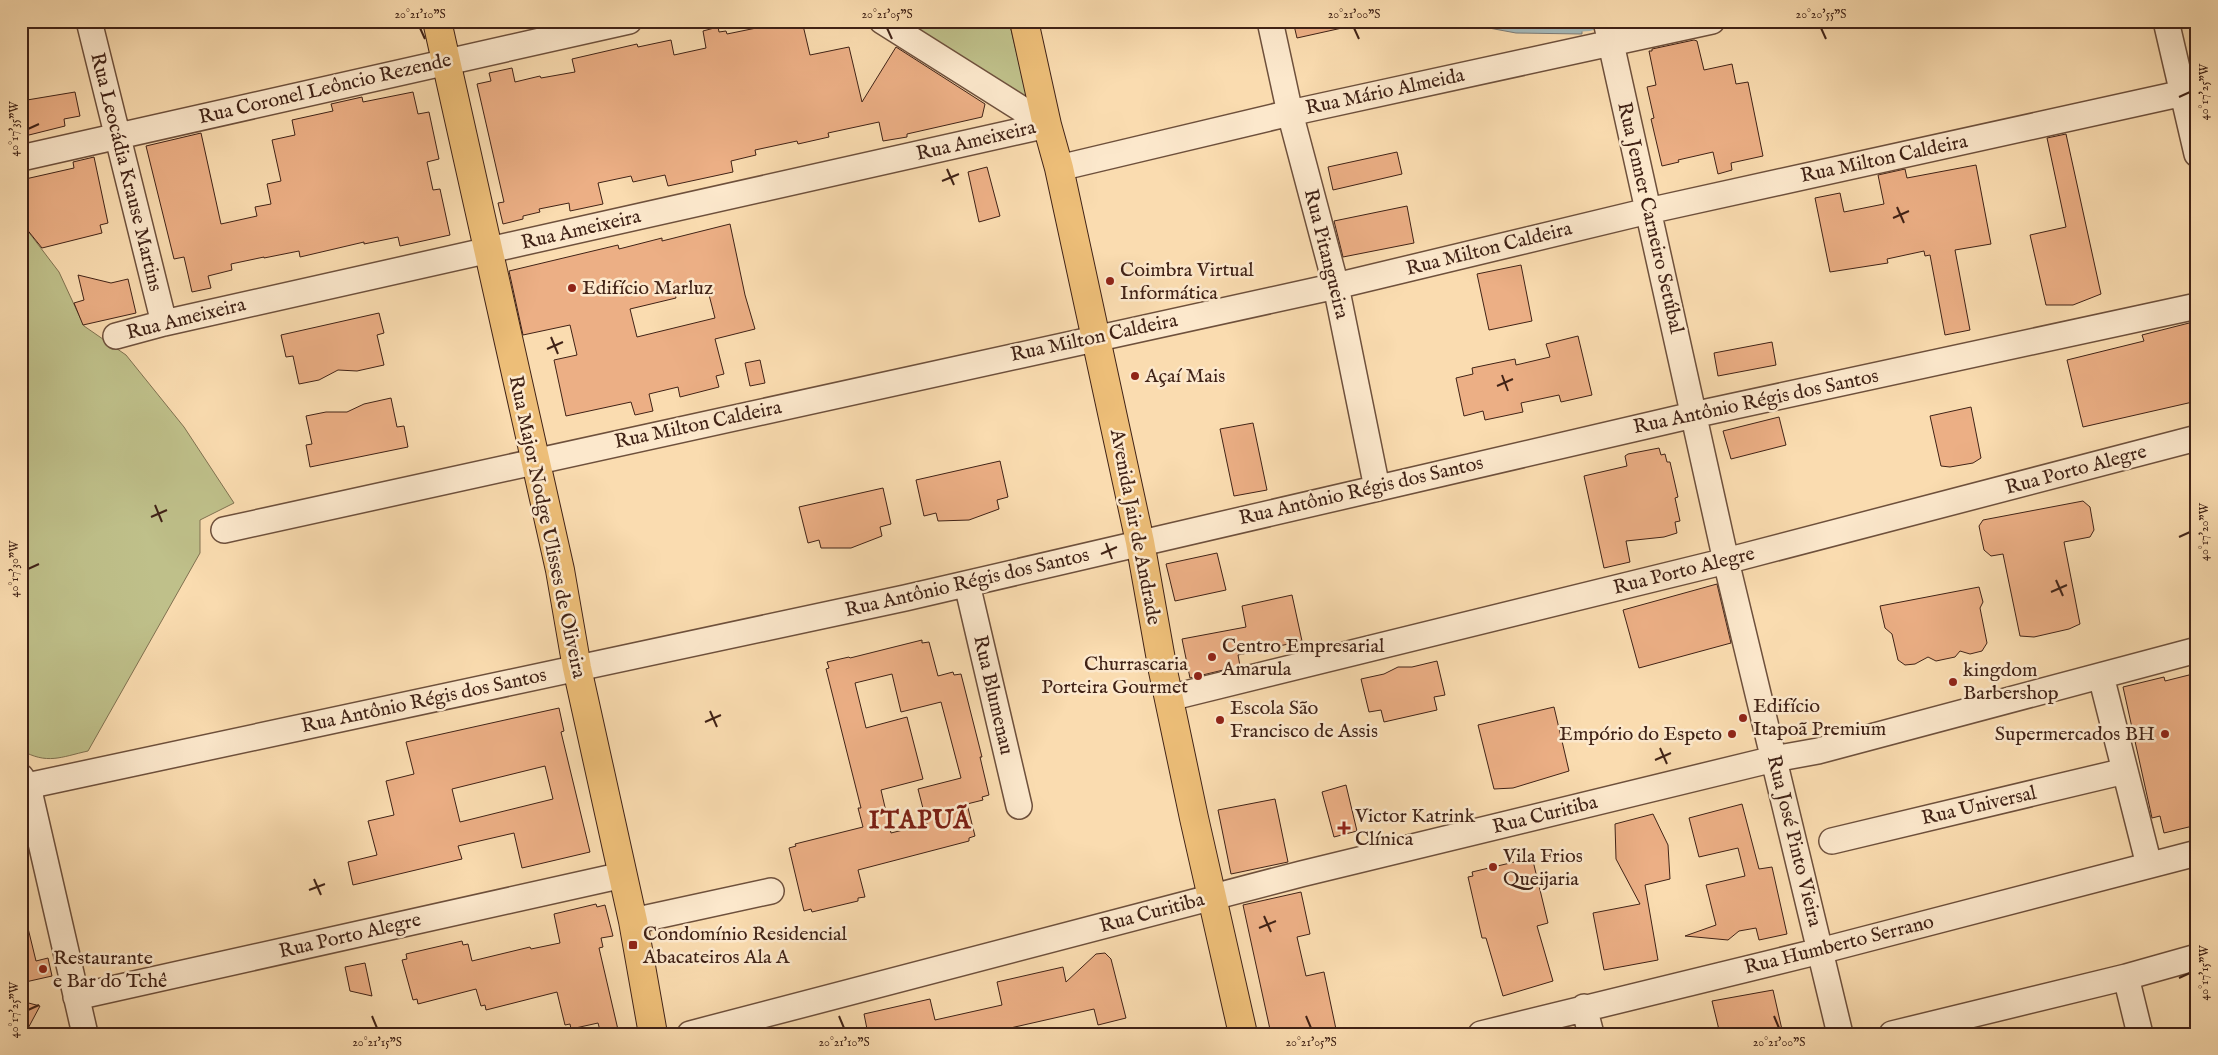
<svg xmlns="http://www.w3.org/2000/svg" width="2218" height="1055" font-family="'IM FELL English',serif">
<rect width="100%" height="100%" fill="#fadcb0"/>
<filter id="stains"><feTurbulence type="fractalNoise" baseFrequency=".004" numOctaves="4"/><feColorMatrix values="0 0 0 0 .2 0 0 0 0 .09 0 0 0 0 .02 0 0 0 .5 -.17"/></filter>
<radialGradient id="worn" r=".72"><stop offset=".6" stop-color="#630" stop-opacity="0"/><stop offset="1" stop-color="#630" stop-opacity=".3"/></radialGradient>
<path fill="#bfc08a" stroke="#807150" d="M905,21H1009L1028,101Z
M21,222L59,272L84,326L126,355L184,427L234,503L200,520V553L88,751C61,757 47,765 21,750Z"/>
<path fill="#a4b8b8" stroke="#7c7c77" d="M1451,21H1582V34L1516,33Z"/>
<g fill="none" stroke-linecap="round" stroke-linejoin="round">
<path stroke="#726d67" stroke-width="1" d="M1474,21C1507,27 1541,31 1576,29L1577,21
M1516,21L1560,23L1571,21"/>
<path stroke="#a4b8b8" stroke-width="20" d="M1516,21L1560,23L1589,21"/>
</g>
<path fill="#ecaf85" stroke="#402216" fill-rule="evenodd" d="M770,21H802L810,55L849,47L862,102L896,47L985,104L982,117L907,134V137L883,141L879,122L828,133L829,137L798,144L797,141L755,150L756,155L731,161L733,172L668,186L665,175L633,182L631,176L598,183L603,204L570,211L569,203L539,209L540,212L523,216V219L503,224L498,203L504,202L477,84L491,81L489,73L512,68L515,82L540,76L541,78L575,72L572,59L637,44L638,47L671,40L674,55L706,48L703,31L718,27L719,32L726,31L727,34L771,25Z
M1293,21H1342V28L1297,38Z
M1694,40L1697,41L1704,70L1732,64L1736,84L1748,82L1763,156L1731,163L1732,170L1718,174L1713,152L1678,160L1679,162L1662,166L1651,119L1654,118L1647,87L1656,85L1649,51H1652V49Z
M75,92L80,116L64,119L65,126L21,137V101Z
M413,92L418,114L429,112L439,159L427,162L433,190L440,189L450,235L400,246L398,237L364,244V242L300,257L299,251L264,258V257L231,264L232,270L208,276L211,288L192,292L184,257L174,259L146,146L201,133L221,224L257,216L255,207L271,204L267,184L281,181L272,140L295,135L292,120L333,111L331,104L362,97L363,102Z
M2066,134L2101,294L2073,305H2046L2030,235L2066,227L2047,138Z
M1397,152L1402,174L1333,190L1328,167Z
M94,157L108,223L100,225L102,233L42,248L21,222V180L74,168L73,162Z
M1976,165L1991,244L1955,250L1970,330L1945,335L1930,255L1925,256L1924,251L1887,259L1888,263L1830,272L1815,198L1840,193L1844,212L1884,204L1878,175L1905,169L1907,178Z
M987,167L1000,216L979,222L968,172Z
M1407,206L1414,243L1343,257L1334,221Z
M730,224L745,295L755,329L715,339L724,374L716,376L719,387L680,397L678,387L649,394L653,411L635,415L631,402L566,416L554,360L577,355L570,325L523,335L509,271L618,245L619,249L662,238V241ZM707,287L715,318L637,337L630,309L676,298L675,294Z
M1521,265L1532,321L1489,330L1477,274Z
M78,275L111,283L128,279L136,313L83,325L74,303L84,300Z
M379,313L384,333L377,335L384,365L357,371L338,370L319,380L299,384L293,356L286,357L281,335Z
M2197,321V401L2083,427L2067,360L2144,341L2142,335Z
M1578,336L1592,395L1561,402L1559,395L1521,403L1523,412L1485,420L1483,411L1464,416L1456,378L1473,374L1472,368L1515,359L1516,365L1550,357L1546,344Z
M1772,342L1776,365L1718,376L1714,353Z
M760,360L765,383L750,386L745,363Z
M391,398L397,427L404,426L408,447L310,467L306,445L312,444L306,416L326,412H347L364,404Z
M1971,407L1981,458L1973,463L1950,467L1941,466L1930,416Z
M1779,417L1786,445L1731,459L1723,431Z
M1253,423L1267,490L1234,496L1220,429Z
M1659,448L1661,455L1665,454L1667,462H1670L1678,497L1675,498L1680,521L1675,522L1677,533L1664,537L1626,541L1630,562L1604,568L1584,476L1627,466L1625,456L1628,454Z
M1000,461L1008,497L997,500L999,509L969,520L938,521L936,513L924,516L916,480Z
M883,488L891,524L880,527L882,536L851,548H821L819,540L808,543L799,507Z
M2083,501L2090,507L2094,530L2090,537L2064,542L2080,624L2069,629L2034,637L2020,636L2003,554L1991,556L1984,550L1979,526L1983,520Z
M1217,553L1226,590L1175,601L1166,564Z
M1717,584L1731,643L1639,668L1623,610Z
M1979,587L1983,602L1980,608L1987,643L1982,651L1970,654L1960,651L1955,657L1936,661L1928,657L1915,664L1905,665L1898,660L1892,634L1885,628L1880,606Z
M1292,595L1302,641L1238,655L1240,666L1190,678L1182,639L1246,627L1242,606Z
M922,640V643L929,642L938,676L953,672L954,675L961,674L982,757H980L989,795L982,797L983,800L967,804L975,836L969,838V841L858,870L865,897L858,898V901L812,912L811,909L804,911L789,848L796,846L795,844L863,827L858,808H861L826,669L829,668L827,662L849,657L850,658ZM892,674L901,712L941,702L961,778L918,789L927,824L891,833L881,790L923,779L907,717L866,728L855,683Z
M1437,661L1445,695L1434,697L1437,710L1384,722L1381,710L1369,712L1361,679L1384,674L1398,667H1412Z
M2193,674L2194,678H2197V781L2194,782L2197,795V825L2164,833L2160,816L2152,818L2123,687L2164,677L2165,681Z
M1554,707L1569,771L1513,788L1494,789L1478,725Z
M559,708L564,731L561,732L590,852L522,868L514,833L458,846L462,859L353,885L348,862L377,855L368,821L394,815L386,781L414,774L406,742ZM545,766L553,799L460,822L452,789Z
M1346,785L1357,831L1334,837L1322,792Z
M1275,799L1288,862L1231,874L1218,810Z
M1742,804L1759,869L1772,867L1787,934L1759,940L1756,928L1739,931L1728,940L1685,936L1716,925L1706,885L1745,876L1738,848L1699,857L1689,818Z
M1653,814L1668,845L1670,879L1645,885L1658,960L1604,970L1593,913L1640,904L1616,859L1615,824Z
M1527,859L1528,863L1533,861L1548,923L1537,926L1553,981L1503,996L1486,938H1482L1468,877L1473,876L1472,872Z
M1301,892L1310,934L1297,937L1306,976L1324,972L1337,1034H1271L1243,905Z
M596,904L597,907L605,905L613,936L601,938L603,947L599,948L619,1034H601L598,1023L571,1029L570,1024L565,1025L557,992L486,1010L485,1005L481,1006L476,989L418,1004L417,999L413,1000L402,960L407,959L406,954L462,941L463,945L468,944L472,961L530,947L531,949L560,943L554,914Z
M21,924H27L36,961L48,958L52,976L21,983Z
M1105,953L1111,959L1126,1018L1098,1025L1094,1009L1006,1029L1007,1034H868L864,1014L930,999L935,1020L1002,1005L997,982L1063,967L1066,982L1096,954Z
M365,963L372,996L350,991L345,967Z
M1773,990L1783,1034H1720L1712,1001Z
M21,1001L40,1006L25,1034H21Z"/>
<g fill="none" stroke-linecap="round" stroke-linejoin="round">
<defs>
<path id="minor" d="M89,21L164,323
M882,21L1047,125
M1270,21L1290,113L1336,286L1377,488
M1606,21L1726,561L1840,1034
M2166,21L2197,154
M21,158L629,21
M1059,168L1290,113L1712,21
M116,336L164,323L1047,125
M224,530L1336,286L1648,211L2197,90
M967,584L1019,806
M2101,676L2149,865
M1169,698L1726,561L2197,438
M21,777L27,786L30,795L85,1034
M27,786L905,598L1693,415L2197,306
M1832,841L2125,771
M633,921L771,891
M2126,977L2140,1034
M76,997L623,875
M1584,1007L1591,1034
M690,1034L1301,874L1774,759L1818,751L2197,650
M1481,1034L1820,951L2197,853
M1892,1034L2126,977L2197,957"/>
<path id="major" d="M437,21L560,570L577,668L633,921L653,1034
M1024,21L1047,125L1059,168L1140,542L1163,671L1194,818L1243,1034"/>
</defs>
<use href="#minor" stroke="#6e503c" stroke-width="28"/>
<use href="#major" stroke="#402216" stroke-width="30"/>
<use href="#minor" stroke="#fce8cc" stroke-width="25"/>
<use href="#major" stroke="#edbe78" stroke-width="28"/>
</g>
<path fill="none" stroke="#402216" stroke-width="2" d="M420,28L425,39M887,28L892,39M1354,28L1359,39M1821,28L1826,39M2179,97L2190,92M28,129L39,124M947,169L954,185M942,181L959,174M1897,207L1904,223M1893,218L1909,211M551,337L558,354M547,349L563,342M1502,375L1508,391M1497,386L1513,379M155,505L162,522M151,517L167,510M2179,537L2190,532M1106,543L1112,559M1101,554L1117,547M28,569L39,564M2056,580L2063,596M2051,592L2067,585M710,711L717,727M705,722L721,715M1660,748L1667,764M1655,760L1671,753M314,879L321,895M309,890L325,884M1264,916L1271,932M1259,928L1276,921M2179,978L2190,973M28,1010L39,1005M372,1016L377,1028M839,1016L844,1028M1306,1016L1311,1028M1774,1016L1779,1028"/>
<g fill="#8f2418" stroke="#fce8cc" stroke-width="2">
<circle cx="1110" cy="281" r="5"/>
<circle cx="572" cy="288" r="5"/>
<circle cx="1135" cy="376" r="5"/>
<circle cx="1212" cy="657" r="5"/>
<circle cx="1198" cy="676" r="5"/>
<circle cx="1953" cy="682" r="5"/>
<circle cx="1743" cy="718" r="5"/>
<circle cx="1220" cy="720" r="5"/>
<circle cx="1732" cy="734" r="5"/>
<circle cx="2165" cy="734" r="5"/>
<path d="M1341.5 820.5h5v5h5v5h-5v5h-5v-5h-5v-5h5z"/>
<circle cx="1493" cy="867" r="5"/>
<rect x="628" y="940" width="10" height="10" rx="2.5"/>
<circle cx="43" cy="969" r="5"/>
</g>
<g text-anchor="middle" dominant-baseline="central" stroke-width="5" stroke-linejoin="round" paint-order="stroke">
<g font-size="20" fill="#402216" stroke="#fce8cc">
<text transform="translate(325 89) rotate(-13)">Rua Coronel Leôncio Rezende</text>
<text transform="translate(1385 92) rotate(-12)">Rua Mário Almeida</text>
<text transform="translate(976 141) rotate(-13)">Rua Ameixeira</text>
<text transform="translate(1884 159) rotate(-12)">Rua Milton Caldeira</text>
<text transform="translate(126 172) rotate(76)">Rua Leocádia Krause Martins</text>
<text transform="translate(1650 218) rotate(77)">Rua Jenner Carneiro Setúbal</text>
<text transform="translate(581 230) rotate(-13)">Rua Ameixeira</text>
<text transform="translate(1489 249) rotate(-14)">Rua Milton Caldeira</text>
<text transform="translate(1326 254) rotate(76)">Rua Pitangueira</text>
<text transform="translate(186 319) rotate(-14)">Rua Ameixeira</text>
<text transform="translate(1094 338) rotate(-12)">Rua Milton Caldeira</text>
<text transform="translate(1756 402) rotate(-12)">Rua Antônio Régis dos Santos</text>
<text transform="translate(698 425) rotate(-12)">Rua Milton Caldeira</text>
<text transform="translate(2076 470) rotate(-15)">Rua Porto Alegre</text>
<text transform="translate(1361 491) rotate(-13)">Rua Antônio Régis dos Santos</text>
<text transform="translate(547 527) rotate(78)">Rua Major Nodge Ulisses de Oliveira</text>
<text transform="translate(1135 527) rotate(79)">Avenida Jair de Andrade</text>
<text transform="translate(1684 571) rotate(-14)">Rua Porto Alegre</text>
<text transform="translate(967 583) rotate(-13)">Rua Antônio Régis dos Santos</text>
<text transform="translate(993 695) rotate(77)">Rua Blumenau</text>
<text transform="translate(424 701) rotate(-12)">Rua Antônio Régis dos Santos</text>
<text transform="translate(1979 806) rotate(-13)">Rua Universal</text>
<text transform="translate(1545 815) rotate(-14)">Rua Curitiba</text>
<text transform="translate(1794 841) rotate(76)">Rua José Pinto Vieira</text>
<text transform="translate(1152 913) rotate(-15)">Rua Curitiba</text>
<text transform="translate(350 936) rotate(-13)">Rua Porto Alegre</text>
<text transform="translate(1839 945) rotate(-14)">Rua Humberto Serrano</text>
</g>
<g font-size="20" fill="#402216" stroke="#fce8cc" text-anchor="start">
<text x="1120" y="270">Coimbra Virtual<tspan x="1120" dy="23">Informática</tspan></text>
<text x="582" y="288">Edifício Marluz</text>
<text x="1145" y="376">Açaí Mais</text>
<text x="1222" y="646">Centro Empresarial<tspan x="1222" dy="23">Amarula</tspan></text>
<text x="1188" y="664" text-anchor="end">Churrascaria<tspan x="1188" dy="23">Porteira Gourmet</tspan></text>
<text x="1963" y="670">kingdom<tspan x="1963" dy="23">Barbershop</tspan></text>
<text x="1753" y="706">Edifício<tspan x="1753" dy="23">Itapoã Premium</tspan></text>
<text x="1230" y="708">Escola São<tspan x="1230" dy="23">Francisco de Assis</tspan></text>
<text x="1722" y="734" text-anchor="end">Empório do Espeto</text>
<text x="2155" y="734" text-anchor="end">Supermercados BH</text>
<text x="1355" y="816">Victor Katrink<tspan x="1355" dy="23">Clínica</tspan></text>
<text x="1503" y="856">Vila Frios<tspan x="1503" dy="23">Queijaria</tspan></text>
<text x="643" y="934">Condomínio Residencial<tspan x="643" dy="23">Abacateiros Ala A</tspan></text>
<text x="53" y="958">Restaurante<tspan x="53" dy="23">e Bar do Tchê</tspan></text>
</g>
<g font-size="25" font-weight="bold" letter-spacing="1" fill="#7a1f14" stroke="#fce8cc">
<text x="920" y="821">ITAPUÃ</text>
</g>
</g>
<rect width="2218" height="1055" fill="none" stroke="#fadcb0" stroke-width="55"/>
<rect x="28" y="28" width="2162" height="1000" fill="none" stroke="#402216" stroke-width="2"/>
<g font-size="12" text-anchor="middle" fill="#402216">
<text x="420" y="18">20°21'10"S</text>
<text x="887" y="18">20°21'05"S</text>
<text x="1354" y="18">20°21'00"S</text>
<text x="1821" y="18">20°20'55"S</text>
<text transform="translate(2204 92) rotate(-90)" y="4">40°17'25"W</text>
<text transform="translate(14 129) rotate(-90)" y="4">40°17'35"W</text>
<text transform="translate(2204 532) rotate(-90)" y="4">40°17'20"W</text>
<text transform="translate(14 569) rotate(-90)" y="4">40°17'30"W</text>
<text transform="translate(2204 973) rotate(-90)" y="4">40°17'15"W</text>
<text transform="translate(14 1010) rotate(-90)" y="4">40°17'25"W</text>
<text x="377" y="1046">20°21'15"S</text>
<text x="844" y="1046">20°21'10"S</text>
<text x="1311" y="1046">20°21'05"S</text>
<text x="1779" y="1046">20°21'00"S</text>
</g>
<rect width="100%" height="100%" filter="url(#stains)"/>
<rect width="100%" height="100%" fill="url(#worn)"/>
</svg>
